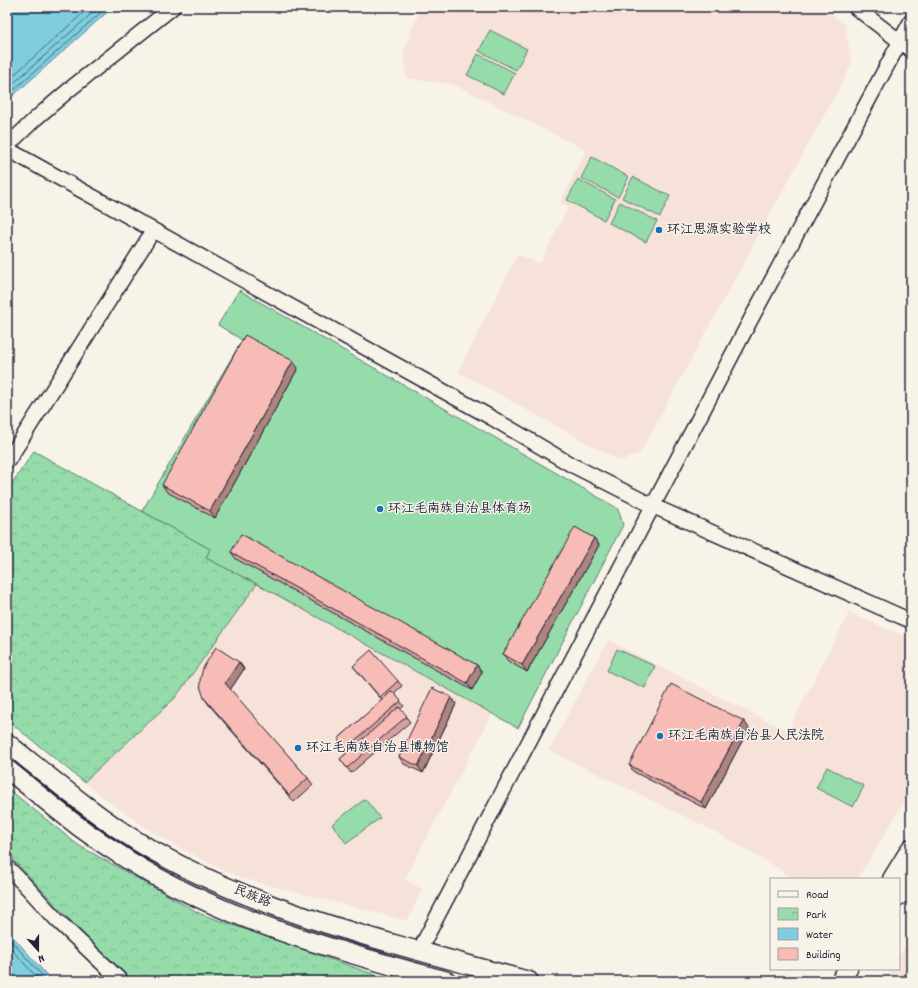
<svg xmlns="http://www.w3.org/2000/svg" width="918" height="988" font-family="Dekko,'LXGW WenKai TC',sans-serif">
<defs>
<pattern id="park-crowns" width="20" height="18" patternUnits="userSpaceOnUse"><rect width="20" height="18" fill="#95dcaa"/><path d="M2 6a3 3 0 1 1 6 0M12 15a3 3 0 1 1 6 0" fill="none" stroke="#80bc93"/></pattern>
</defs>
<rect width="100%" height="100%" fill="#f7f3e8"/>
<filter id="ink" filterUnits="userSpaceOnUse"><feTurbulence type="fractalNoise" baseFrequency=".025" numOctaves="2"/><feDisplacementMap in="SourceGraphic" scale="8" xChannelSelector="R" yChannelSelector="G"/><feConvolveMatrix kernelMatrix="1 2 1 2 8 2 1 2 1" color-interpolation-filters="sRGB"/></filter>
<g filter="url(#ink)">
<path fill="#f7e2d9" d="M421,7H822L845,25L852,64L640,453L620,461L458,372L518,254L540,264L568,207L560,203L586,150L453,84L406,78L404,49Z
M257,584L492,714L405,879L422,889L408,921L245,879L225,871L185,851L159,836L133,819L108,801L84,782L175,698Z
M849,613L911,639V791L857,879H796L714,831L549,750L608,640L771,723L788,730Z
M911,936V981H885L892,969H899V957Z"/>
<path fill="url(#park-crowns)" stroke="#5c7f72" d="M34,451L210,549L206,558L257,584L175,698L84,782L7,720V491Z
M7,788L78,845L201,914L393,981H133L87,938L7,853Z"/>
<path fill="#95dcaa" stroke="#5c7f72" d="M490,30L527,49L516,70L479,51Z
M478,54L515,73L504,94L467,75Z
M592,157L629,177L618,197L581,178Z
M633,177L670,196L660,217L622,198Z
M578,179L615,199L604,220L567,200Z
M620,202L657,221L646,242L609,223Z
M239,290L617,508L620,515L623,525L518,728L257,584L206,558L210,549L142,511L242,340L218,325Z
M617,649L655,666L645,688L607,671Z
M827,767L864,786L853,807L816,788Z
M365,799L380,818L346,843L332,824Z"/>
<path fill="#7fcdde" stroke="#5a899d" d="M7,7H113L7,101Z
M7,930L52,981H7Z"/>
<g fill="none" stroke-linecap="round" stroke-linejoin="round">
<path stroke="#47667c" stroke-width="1" d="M7,81L90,7
M7,89L99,7
M7,96L107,7
M7,936L47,981
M7,944L40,981"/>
<defs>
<path id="minor" d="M855,7L911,50
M7,146L35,119L70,89L173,7
M7,149L492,418L570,464L653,506L911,621
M7,462L153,231
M7,867L24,884L56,919L121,981
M419,951L751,319L911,21"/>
<path id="major" d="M7,743C50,777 93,814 140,843C220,891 311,921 401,946C444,958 486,970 529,981
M7,769C31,788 54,808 78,826C94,838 111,849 128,860C225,921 338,951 447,981
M892,879L911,848
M899,896L911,877
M840,981L848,969"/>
</defs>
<use href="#minor" stroke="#22223b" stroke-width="17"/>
<use href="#major" stroke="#22223b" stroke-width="21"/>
<use href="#minor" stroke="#f7f3e8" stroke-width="14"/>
<use href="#major" stroke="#f7f3e8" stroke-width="18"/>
</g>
<path fill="#d5a29d" stroke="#22223b" d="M298,368L215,518L167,492L162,485Z
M594,538L599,545L527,672L508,661L503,654Z
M231,552L477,665L482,672L472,690L236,559Z
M239,662L244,669L230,690L308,778L313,785L294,802L209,705L204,698Z
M353,666L398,681L402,686L394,693L404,706L400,709L410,722L351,773L340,759L348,752L338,739L382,700L357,671Z
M451,697L456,704L423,773L404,764L399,757Z
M749,728L706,809L634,772L629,765Z"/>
<path fill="#ae847f" stroke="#22223b" d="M293,361L298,368L215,518L210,511Z
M594,538L599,545L527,672L522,665Z
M239,662L244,669L230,690L225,683Z
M477,665L482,672L472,690L467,683Z
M451,697L456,704L423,773L418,766Z
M744,721L749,728L706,809L701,802Z"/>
<path fill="#f8bcb6" stroke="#22223b" d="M245,335L293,361L210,511L162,485Z
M575,527L594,538L522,665L503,654Z
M241,534L477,665L467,683L231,552Z
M216,647L239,662L225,683L308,778L289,795L204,698L200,686V680L203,668Z
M371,650L398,681L380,697L353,666Z
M671,684L744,721L701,802L629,765Z
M432,688L451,697L418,766L399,757Z
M392,691L401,701L346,748L338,739Z
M399,707L407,716L347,768L340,759Z
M911,958V981H902Z"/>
</g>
<g fill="#1f6fb2" stroke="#f7f3e8" stroke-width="1.5">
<circle cx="659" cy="230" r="4"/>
<circle cx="380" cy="509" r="4"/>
<circle cx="660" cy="736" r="4"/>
<circle cx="298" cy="748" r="4"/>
</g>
<g text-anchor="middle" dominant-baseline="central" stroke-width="3" stroke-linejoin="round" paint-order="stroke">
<g font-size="13" fill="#22223b" stroke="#f7f3e8" text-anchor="start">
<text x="667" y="230">环江思源实验学校</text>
<text x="388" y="509">环江毛南族自治县体育场</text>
<text x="668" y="736">环江毛南族自治县人民法院</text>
<text x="306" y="748">环江毛南族自治县博物馆</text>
</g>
<g font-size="13" fill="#22223b" stroke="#f7f3e8">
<text transform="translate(252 897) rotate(22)">民族路</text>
</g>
</g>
<rect width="918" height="988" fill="none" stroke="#f7f3e8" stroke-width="24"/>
<rect x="12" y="12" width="894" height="964" fill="none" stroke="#22223b" stroke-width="1.5" filter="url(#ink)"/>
<rect x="770" y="878" width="130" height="92" fill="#f7f3e8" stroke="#a29fa3"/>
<rect x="778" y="891" width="20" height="6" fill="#f7f3e8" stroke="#a29fa3"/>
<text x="806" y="898" font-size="12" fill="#22223b">Road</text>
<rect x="778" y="908" width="20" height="12" fill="url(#park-crowns)" stroke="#a29fa3"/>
<text x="806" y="918" font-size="12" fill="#22223b">Park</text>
<rect x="778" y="928" width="20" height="12" fill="#7fcdde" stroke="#a29fa3"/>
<text x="806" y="938" font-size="12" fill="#22223b">Water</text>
<rect x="778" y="948" width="20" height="12" fill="#f8bcb6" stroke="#a29fa3"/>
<text x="806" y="958" font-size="12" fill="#22223b">Building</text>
<g transform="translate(38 950) rotate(159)" stroke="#f7f3e8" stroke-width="3" paint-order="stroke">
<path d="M0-3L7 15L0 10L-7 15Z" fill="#22223b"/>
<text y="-6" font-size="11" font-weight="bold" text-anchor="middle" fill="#22223b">N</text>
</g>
</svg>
